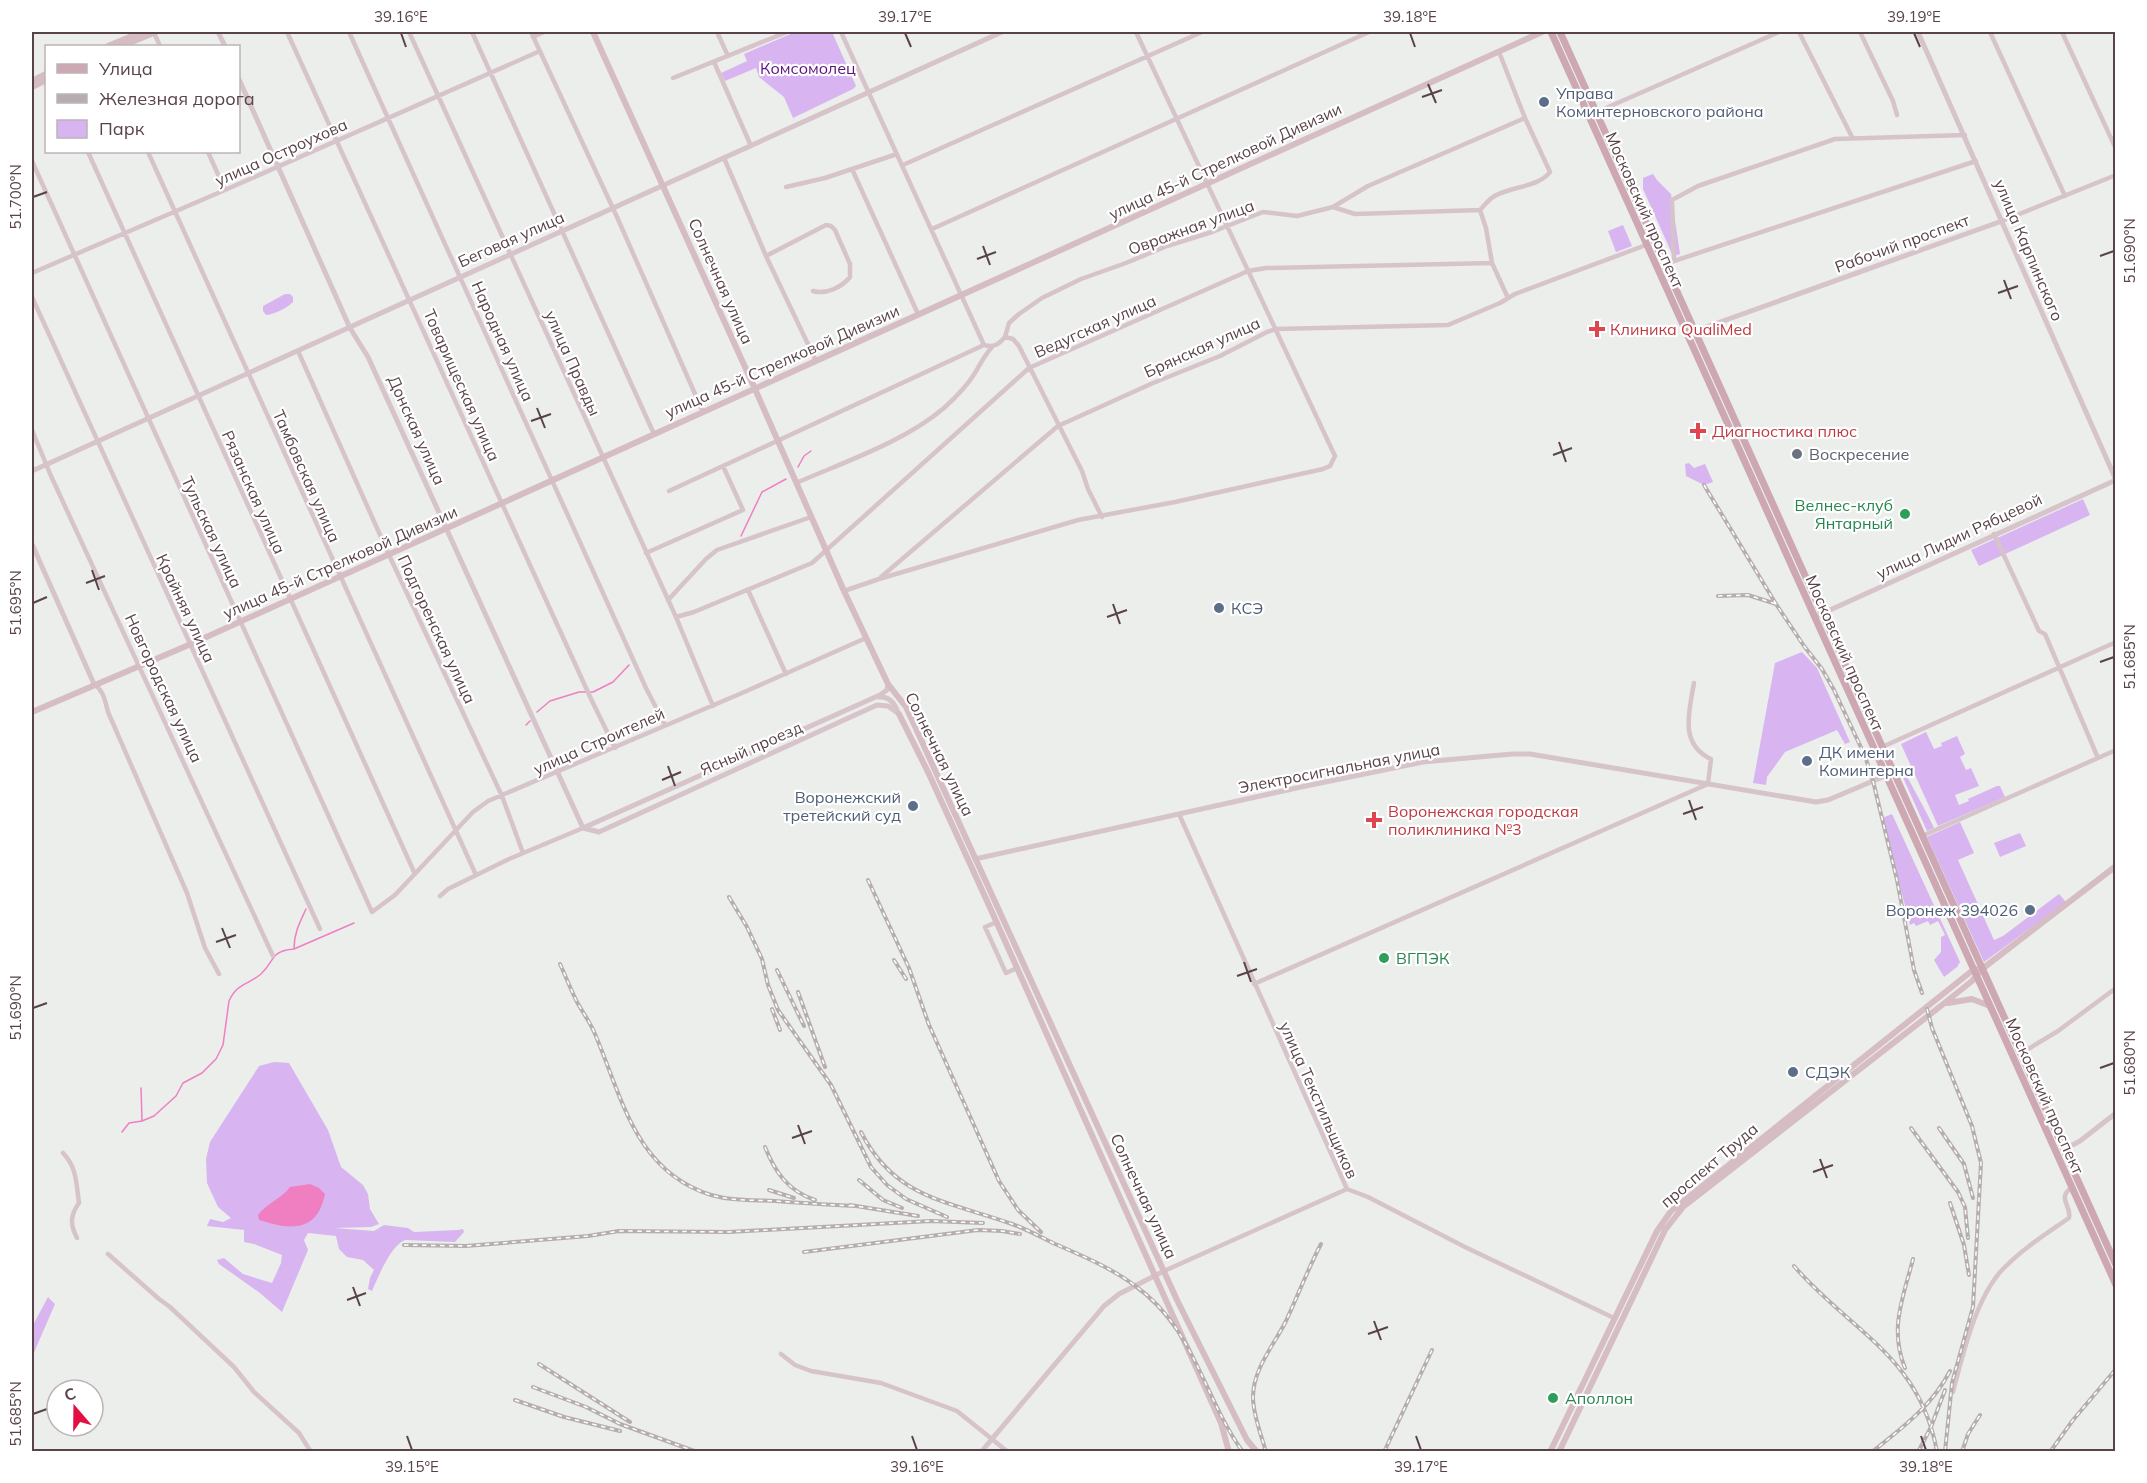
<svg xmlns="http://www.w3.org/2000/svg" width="2147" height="1483" font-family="Mulish,sans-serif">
<rect width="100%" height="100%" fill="#ebeeeb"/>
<path fill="#d8b5f0" d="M795,32H832L856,86L853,89L793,118L784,97L759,77L756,68L725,81L721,73L747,61L744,54Z
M1653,174L1657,180L1671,194L1680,254L1673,256L1643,189V178Z
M1623,225L1632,246L1616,252L1608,231Z
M285,294H290L293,297V302C287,308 275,314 266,315L263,311V306Z
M1689,463L1694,468L1705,464L1713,482L1704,485L1686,476L1685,464Z
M2083,499L2090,515L1979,566L1971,550Z
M1802,652L1817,668L1850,742L1845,744L1837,730L1785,752L1767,777L1766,785L1753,783L1775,663Z
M1926,732L1934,749L1942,746L1941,743L1957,736L1965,754L1960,757L1966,770L1971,768L1979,786L1955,795L1959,805L1969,801L1968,799L1997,786H2000L2005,797L1938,826L1901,744Z
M1905,772C1914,791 1925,808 1934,828L1927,831L1901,773Z
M1892,814L1960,962L1957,967L1944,977L1934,960L1941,952V937L1945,935L1938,921L1930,925L1928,921L1916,926L1914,923L1910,925L1908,917L1882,818Z
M1960,822L1974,853L1958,860L1994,940L2003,936L2059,894L2066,902L1984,962L1927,837Z
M2020,833L2026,846L2000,857L1994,843Z
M274,1062L289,1063L328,1130L341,1167L363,1185L368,1194L370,1209L379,1224L371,1227L334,1228L374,1231L384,1225L408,1228L414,1232L458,1230L463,1229L464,1232L455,1242L405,1240C391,1245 378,1277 372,1291L368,1289L370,1278L374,1270L363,1260L347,1257L339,1249L336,1236L308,1233L304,1240L308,1250L282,1312L260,1293L219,1264L217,1260L224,1258L243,1274L272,1283L281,1263L282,1255L254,1244L244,1242V1230L207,1226L210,1219L223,1222L231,1218L218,1207L207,1183L206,1159L210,1142L259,1066Z
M48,1297L55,1304L32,1357V1327Z"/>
<path fill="#f07fc2" d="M310,1184L319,1188L325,1194C317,1233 290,1230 259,1220L258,1215C267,1203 281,1199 290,1187Z"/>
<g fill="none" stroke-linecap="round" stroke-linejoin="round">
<path stroke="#f07fc2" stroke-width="1.5" d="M798,467L804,456L811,451
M741,536L762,492L786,479
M537,712L550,701L579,692H593L613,682L629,665
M526,725L530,721
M294,948C294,933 300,922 306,909
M141,1088L142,1120
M122,1132L129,1123L142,1121L154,1116L176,1096L183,1083L202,1073L216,1059L223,1045L229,1001C237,983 248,985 261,974C275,961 270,951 294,949L354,923"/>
<path stroke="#d7c3ca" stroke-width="4.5" d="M287,32L592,701L615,748
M349,32L646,688L665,725
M409,32L676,617L713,706
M472,32L654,434
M531,32L617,217L703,412
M717,32L728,56
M841,32L984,345C994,348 999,344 1005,337L1013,339L1019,346L1082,471L1088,489L1102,517
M1799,32L1852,137
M1860,32L1893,101L1897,115
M1990,32L2065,196
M2062,32L2116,149
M154,33L160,46
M533,37L544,32
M1499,52L1525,118L1550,172C1538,188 1510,186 1493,197C1488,200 1484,206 1480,210L1486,228L1492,263L1508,298
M714,62L751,146
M673,78L787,32
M1597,112L1779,32
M88,152L415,874
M148,152L476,875
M208,152L225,190
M724,158L766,256L816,361
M32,161L372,912L395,895L473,812L488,801L742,693L866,638
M903,165L1202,32
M852,169L918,314
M786,187L825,178L897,154
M1333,207L1368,186L1525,118
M2002,221L2116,175
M932,229L1369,32
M766,256L826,225L831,226L835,230L850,264V277C842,287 826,295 813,291
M1674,259L1672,200L1698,186L1835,139L1965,135
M1665,264L1976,161
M32,273L225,190L540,51
M32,297L320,929
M1005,337L1009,323L1019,314L1042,298L1081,279L1126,263L1167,246L1212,232L1263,212L1297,216L1333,207L1355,214L1480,210
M298,351L389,555L502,796L523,853
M32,430L51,476L273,956
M796,483C844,462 904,442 944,408C955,398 967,386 975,373C981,363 984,356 992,347
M669,491L984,345
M1994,534L2039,631L2045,634L2098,758
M646,553L743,510L723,466
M881,577L1058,426L1153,383L1220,356L1267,332L1276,329L1448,325L1500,303L1515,294L1646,245
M748,590L786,674
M844,591L879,579L1078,520L1175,502L1323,469L1330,466L1335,456L1136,32
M668,600L706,559L717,550L811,517
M676,617L694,612L812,563L1029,368L1248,271L1266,268L1492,263
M94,684C104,691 105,701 108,712L187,893L205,948L219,974
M1882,747L2116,642
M1179,814L1347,1189L1368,1197L1465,1247L1614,1318
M1922,836L2116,750
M440,896L448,889L509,859L583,828
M997,922L985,927L1006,973L1017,968
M1254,984L1708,784L1711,759C1679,744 1689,712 1694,683
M2020,1054L2058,1031L2116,988
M63,1153C77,1168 76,1182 79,1203C70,1215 70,1225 77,1238
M108,1254L159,1299L170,1307L234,1367L254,1392L299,1433L311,1452
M1164,1271L1347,1189
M781,1354L795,1365L811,1371L881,1383L957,1411L1008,1452
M1953,1392C1963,1354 1976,1297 2003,1269C2022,1249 2046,1234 2069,1218C2072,1205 2056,1199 2072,1187"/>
<path stroke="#d7c3ca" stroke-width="5" d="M218,32L225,46
M1918,32L2116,480
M238,77L350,328L368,357L583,828
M1695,331L2002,221
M32,471L1002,32
M32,544L94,684
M1819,615L2116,480
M879,697C888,696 894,702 897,710
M583,828L599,832L877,705L888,706L899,714
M583,828L880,695L887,690L888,684
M975,859L1301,787L1423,762L1512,754H1530L1816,802L1828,800L1885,776
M2063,1150L2080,1141L2116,1113
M981,1452L1104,1306L1119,1294L1164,1271"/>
<path stroke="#d6bcc3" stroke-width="6" d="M593,32L755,389L844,591L888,684L906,707L913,722L1177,1300L1247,1440L1257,1452
M108,46L142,32
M122,46L156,32
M32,81L46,74
M32,87L46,80
M32,712L191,644L1542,32
M899,714L928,772L987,901L1221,1423L1229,1452
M1948,1003L1972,999L1990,1006
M1550,1452L1657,1231L1671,1211L1973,970L1978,969
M1559,1452L1665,1230L1683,1207L1942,1005L1972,981L1982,969L2116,866"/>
<path stroke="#cda8b3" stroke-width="7" d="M1551,32L2116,1285
M1560,32L2116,1265"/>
<defs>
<path id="rail" d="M1704,485L1776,604L1804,646L1822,669L1834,690L1865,756L1873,781L1897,880L1914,970L1922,993
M1718,596L1748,595L1776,604
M868,880L909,968L929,1025L999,1181L1018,1210L1041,1232
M729,897L747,927L762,959L768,985L778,1010L831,1085L871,1167L887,1185L906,1199L947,1217
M894,960L906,979
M560,964C566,977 571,990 577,1002C583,1013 590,1022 595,1034C622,1097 635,1171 711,1195C732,1201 753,1200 775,1201C802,1203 830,1205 857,1206
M777,970L804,1026
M798,992L825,1067
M772,1009L780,1030
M1927,1009L1932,1028L1972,1126L1981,1163L1973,1307L1952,1383L1945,1452
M1911,1128L1958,1192L1965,1207L1968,1238
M1939,1128L1964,1164L1973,1198
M861,1132C895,1199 948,1201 1012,1224C1026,1229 1039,1236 1053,1243C1080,1255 1110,1267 1134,1285C1195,1328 1202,1395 1243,1452
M765,1147C775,1172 788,1191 815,1200
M859,1180L883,1200L902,1208
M769,1190L794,1198
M1950,1203L1964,1245L1969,1275
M850,1205L918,1216
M404,1245L466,1246L588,1236L619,1231L729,1232L931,1221L983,1223
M804,1252L978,1230L1002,1231L1020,1234
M1794,1266C1850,1331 1920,1356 1937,1452
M539,1364L630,1422
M1905,1368C1889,1329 1903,1298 1913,1259
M533,1387L586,1407L620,1424L697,1452
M515,1400L564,1417L620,1431
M1266,1452C1261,1434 1253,1415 1253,1397C1253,1369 1274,1345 1286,1321C1298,1295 1308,1269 1321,1244
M1384,1452L1432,1350
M1872,1452C1902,1428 1932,1406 1950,1371
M1918,1452L1931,1427L1945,1390
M1962,1452L1968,1434L1980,1415
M2050,1452L2073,1420L2116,1369"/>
</defs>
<use href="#rail" stroke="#b6adae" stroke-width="4"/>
<use href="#rail" stroke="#fff" stroke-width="1.5" stroke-dasharray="4.5" stroke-linecap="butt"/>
</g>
<path fill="none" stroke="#59434a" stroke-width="2" d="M401,33L406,47M905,33L911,47M1410,33L1415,47M1914,33L1920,47M1428,84L1436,103M1422,97L1442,90M33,197L47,192M983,246L990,265M2100,256L2114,251M977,259L996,252M2004,280L2011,299M1998,293L2018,286M537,408L545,428M531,421L551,414M1559,442L1566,462M1553,455L1572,448M92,570L99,590M86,583L105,576M33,603L47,597M1113,604L1120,624M1107,617L1127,610M2100,662L2114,657M668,766L675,786M662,780L681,772M1689,800L1696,820M1683,814L1703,807M222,928L230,948M216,942L236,935M1244,962L1251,982M1237,976L1257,969M33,1008L47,1003M2100,1068L2114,1063M798,1125L805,1144M792,1138L812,1131M1820,1159L1827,1178M1813,1172L1833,1165M353,1287L360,1306M347,1300L366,1293M1374,1321L1381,1340M1368,1334L1388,1327M33,1414L47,1409M407,1436L412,1450M912,1436L917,1450M1416,1436L1421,1450M1921,1436L1926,1450"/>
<g fill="#5c6f8a" stroke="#fff" stroke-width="2">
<circle cx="1544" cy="102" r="6"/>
<circle cx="1219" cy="608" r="6"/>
<circle cx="1807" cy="761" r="6"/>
<circle cx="913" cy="806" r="6"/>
<circle cx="2030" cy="910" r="6"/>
<circle cx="1793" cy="1072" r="6"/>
</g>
<g fill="#e0444e" stroke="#fff" stroke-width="2">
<path d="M1594 320h6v6h6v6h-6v6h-6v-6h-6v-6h6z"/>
<path d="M1695 422h6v6h6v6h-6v6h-6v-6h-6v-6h6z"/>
<path d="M1371 811h6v6h6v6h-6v6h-6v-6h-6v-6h6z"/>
</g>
<circle fill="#6b7280" stroke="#fff" stroke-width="2" cx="1797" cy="454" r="6"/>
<g fill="#2e9e5b" stroke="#fff" stroke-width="2">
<circle cx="1905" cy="514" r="6"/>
<circle cx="1384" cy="958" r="6"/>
<circle cx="1553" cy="1398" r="6"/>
</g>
<g text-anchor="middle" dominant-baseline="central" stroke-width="4.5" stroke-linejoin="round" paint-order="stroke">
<g font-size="16" fill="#5d117d" stroke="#fff">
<text x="808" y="68">Комсомолец</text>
</g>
<g font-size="16" fill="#4e5e75" stroke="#fff" text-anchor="start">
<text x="1556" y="93">Управа<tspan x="1556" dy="18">Коминтерновского района</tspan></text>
<text x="1231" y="608">КСЭ</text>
<text x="1819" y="752">ДК имени<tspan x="1819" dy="18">Коминтерна</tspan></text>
<text x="901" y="797" text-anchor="end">Воронежский<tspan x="901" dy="18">третейский суд</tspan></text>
<text x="2018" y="910" text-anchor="end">Воронеж 394026</text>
<text x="1805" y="1072">СДЭК</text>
</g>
<g font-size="16" fill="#59434a" stroke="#fff">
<text transform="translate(281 152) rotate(-24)">улица Остроухова</text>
<text transform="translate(1225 161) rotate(-25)">улица 45-й Стрелковой Дивизии</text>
<text transform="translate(1645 210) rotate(66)">Московский проспект</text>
<text transform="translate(1191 227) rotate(-20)">Овражная улица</text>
<text transform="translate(511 239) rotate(-24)">Беговая улица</text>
<text transform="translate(1902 243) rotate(-20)">Рабочий проспект</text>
<text transform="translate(2029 250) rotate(67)">улица Карпинского</text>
<text transform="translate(721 281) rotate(66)">Солнечная улица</text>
<text transform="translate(1095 326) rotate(-24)">Ведугская улица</text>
<text transform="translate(503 341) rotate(66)">Народная улица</text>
<text transform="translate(1202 347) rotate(-24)">Брянская улица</text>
<text transform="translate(782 361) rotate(-24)">улица 45-й Стрелковой Дивизии</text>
<text transform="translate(573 363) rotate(66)">улица Правды</text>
<text transform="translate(462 385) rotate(66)">Товарищеская улица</text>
<text transform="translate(417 430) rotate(66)">Донская улица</text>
<text transform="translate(307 476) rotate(66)">Тамбовская улица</text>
<text transform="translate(254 492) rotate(66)">Рязанская улица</text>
<text transform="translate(212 532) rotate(65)">Тульская улица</text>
<text transform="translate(1959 536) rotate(-25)">улица Лидии Рябцевой</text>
<text transform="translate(340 562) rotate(-24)">улица 45-й Стрелковой Дивизии</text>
<text transform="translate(186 608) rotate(65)">Крайняя улица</text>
<text transform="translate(437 629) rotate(65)">Подгоренская улица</text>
<text transform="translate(1845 653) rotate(66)">Московский проспект</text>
<text transform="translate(164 688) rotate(65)">Новгородская улица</text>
<text transform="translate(599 741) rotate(-24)">улица Строителей</text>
<text transform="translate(751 748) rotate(-24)">Ясный проезд</text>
<text transform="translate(940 754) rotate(64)">Солнечная улица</text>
<text transform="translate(1339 768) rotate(-11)">Электросигнальная улица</text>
<text transform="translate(2045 1096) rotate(66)">Московский проспект</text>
<text transform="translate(1319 1100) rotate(66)">улица Текстильщиков</text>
<text transform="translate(1709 1165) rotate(-40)">проспект Труда</text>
<text transform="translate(1144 1196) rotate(65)">Солнечная улица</text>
</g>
<g font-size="16" fill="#be3a42" stroke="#fff" text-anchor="start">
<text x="1610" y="329">Клиника QualiMed</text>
<text x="1712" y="431">Диагностика плюс</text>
<text x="1388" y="811">Воронежская городская<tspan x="1388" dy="18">поликлиника №3</tspan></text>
</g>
<g font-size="16" fill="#5b616d" stroke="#fff" text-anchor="start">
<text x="1809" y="454">Воскресение</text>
</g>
<g font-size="16" fill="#27864d" stroke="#fff" text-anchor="start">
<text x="1893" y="505" text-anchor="end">Велнес-клуб<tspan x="1893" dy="18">Янтарный</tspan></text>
<text x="1396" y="958">ВГПЭК</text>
<text x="1565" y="1398">Аполлон</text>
</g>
</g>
<rect width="2147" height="1483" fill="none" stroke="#ffffff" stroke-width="66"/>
<rect x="45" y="45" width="195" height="108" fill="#ffffff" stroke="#bdb4b7" stroke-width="1.5"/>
<rect x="57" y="64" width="30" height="9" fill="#cda8b3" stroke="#bdb4b7" stroke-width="1.5"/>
<text x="99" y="75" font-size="18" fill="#59434a">Улица</text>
<rect x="57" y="94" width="30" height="9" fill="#b6adae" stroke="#bdb4b7" stroke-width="1.5"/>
<text x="99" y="105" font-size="18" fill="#59434a">Железная дорога</text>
<rect x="57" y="120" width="30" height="18" fill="#d8b5f0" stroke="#bdb4b7" stroke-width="1.5"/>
<text x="99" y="135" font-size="18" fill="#59434a">Парк</text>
<g transform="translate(75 1408) rotate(340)"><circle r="28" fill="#ffffff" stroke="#bdb4b7" stroke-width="1.5"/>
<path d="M0-4.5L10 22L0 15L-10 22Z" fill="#e40f41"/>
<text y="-9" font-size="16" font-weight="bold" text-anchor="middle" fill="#59434a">С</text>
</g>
<rect x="33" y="33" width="2081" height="1417" fill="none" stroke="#59434a" stroke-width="2"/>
<g font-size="15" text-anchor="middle" fill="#59434a">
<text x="401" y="22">39.16°E</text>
<text x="905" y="22">39.17°E</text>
<text x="1410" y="22">39.18°E</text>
<text x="1914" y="22">39.19°E</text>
<text transform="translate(16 197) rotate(-90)" y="5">51.700°N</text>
<text transform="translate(2130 251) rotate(-90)" y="5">51.690°N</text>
<text transform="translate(16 603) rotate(-90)" y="5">51.695°N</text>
<text transform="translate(2130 657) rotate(-90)" y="5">51.685°N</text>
<text transform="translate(16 1008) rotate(-90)" y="5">51.690°N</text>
<text transform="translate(2130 1063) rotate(-90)" y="5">51.680°N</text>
<text transform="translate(16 1414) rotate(-90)" y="5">51.685°N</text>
<text x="412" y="1472">39.15°E</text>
<text x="917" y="1472">39.16°E</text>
<text x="1421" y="1472">39.17°E</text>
<text x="1926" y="1472">39.18°E</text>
</g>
</svg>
